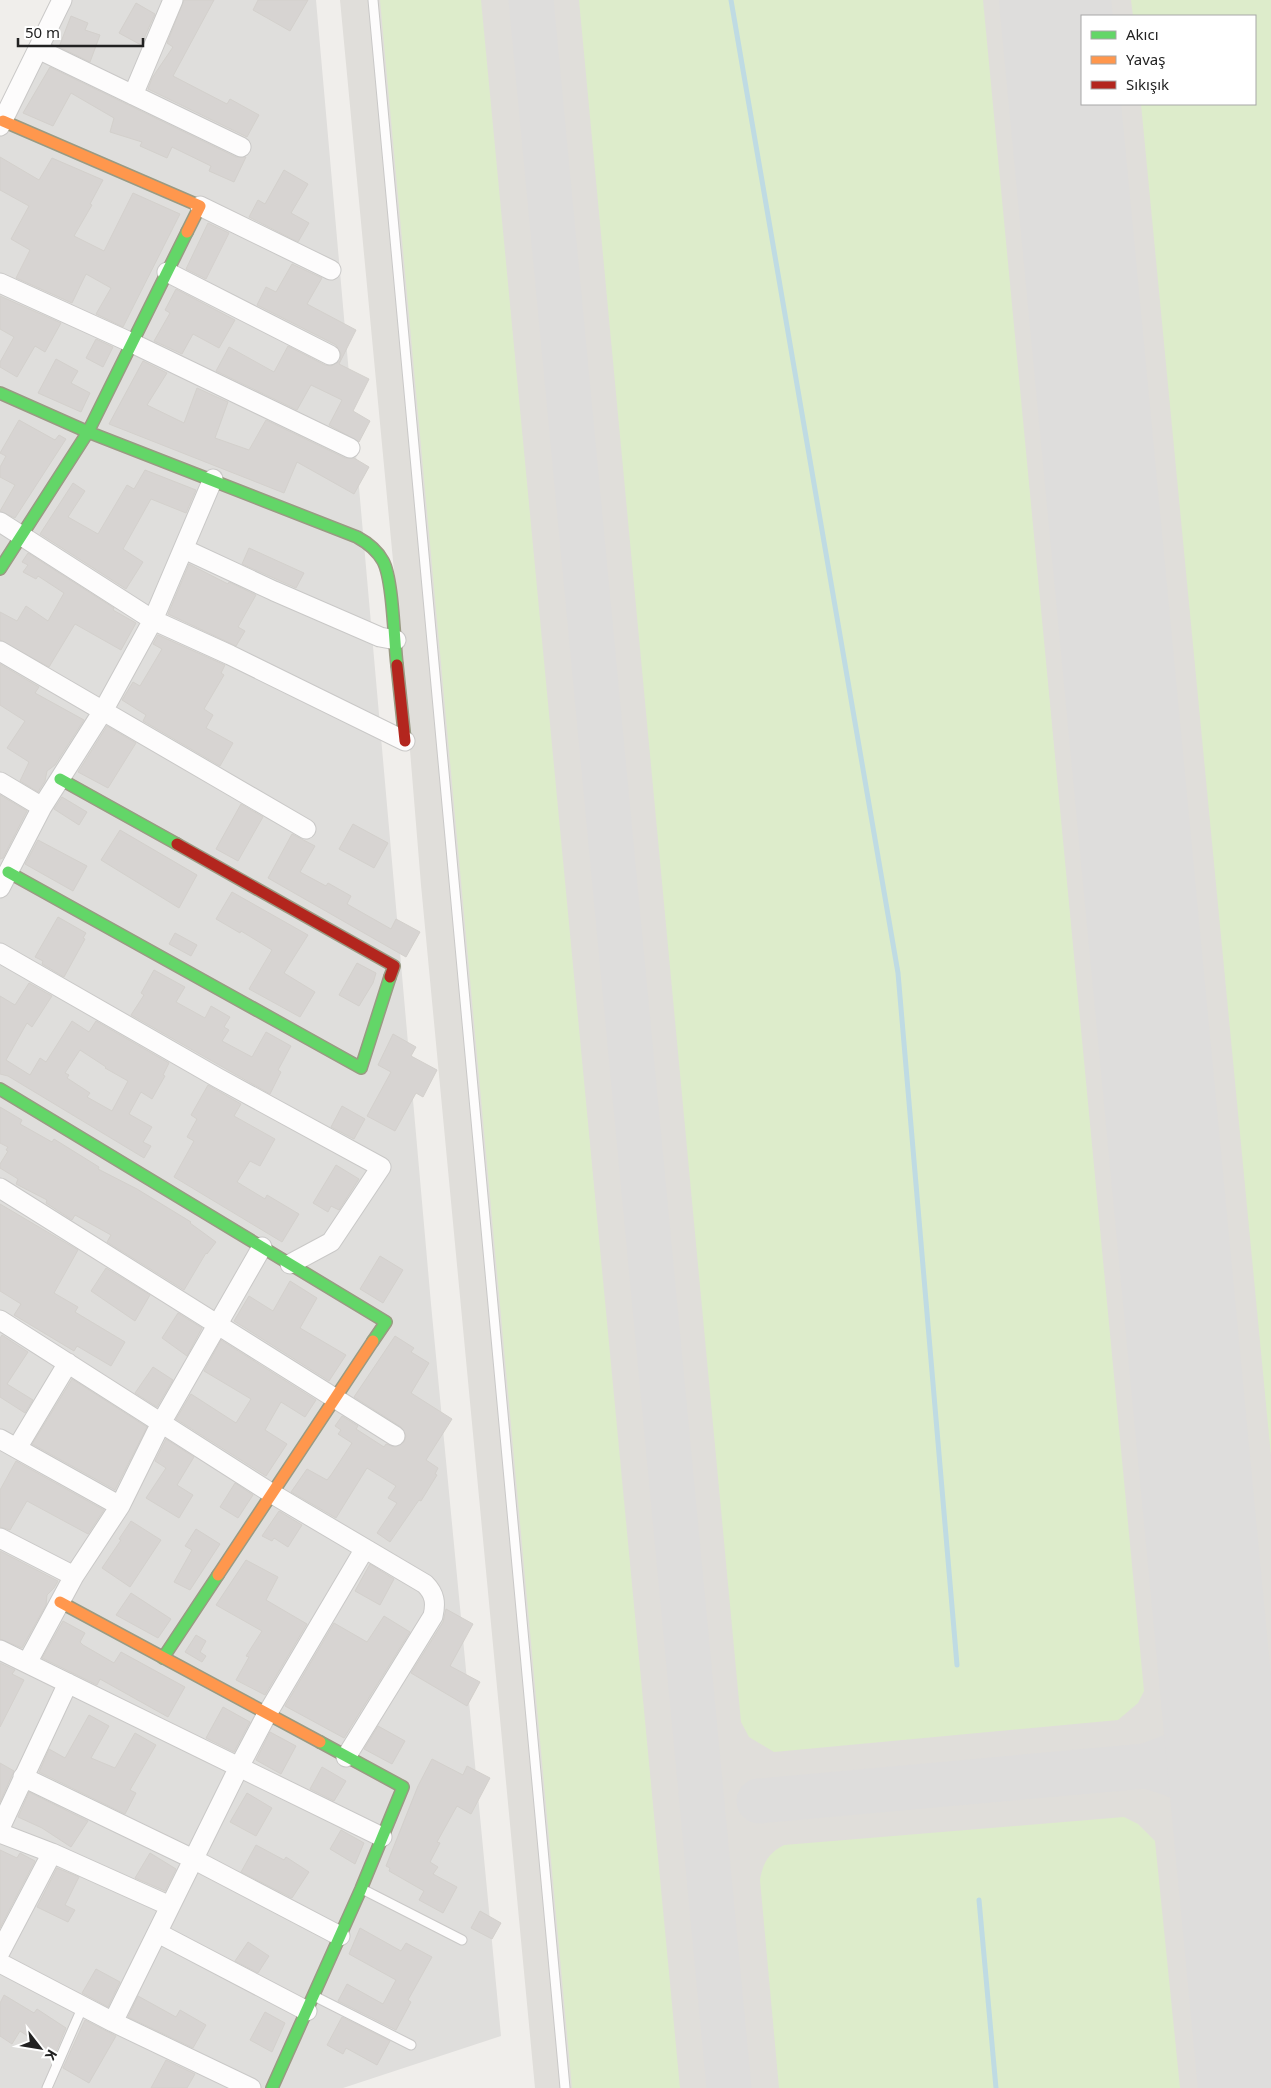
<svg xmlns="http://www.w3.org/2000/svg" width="1271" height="2088" font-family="'Noto Sans',sans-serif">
<rect width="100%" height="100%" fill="#f0eeeb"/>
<path fill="#dfdedc" d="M57,0H316L431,1304L501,2036L343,2088H0V113Z"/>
<path fill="#e0deda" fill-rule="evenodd" d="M340,0H1271V2088H535L421,885L404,677ZM1082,16H1255V104H1082Z"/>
<path fill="#ddeccb" d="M380,0H481L680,2088H572Z
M579,0H983L1144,1691L1138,1703L1118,1720L774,1752L749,1737L741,1722Z
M1131,0H1271V1456L1141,104H1255V16H1133Z
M1124,1817L1138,1824L1155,1841L1180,2088H779L760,1880C763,1862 769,1853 784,1845Z"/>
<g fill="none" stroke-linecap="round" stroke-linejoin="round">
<path stroke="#bfdbe3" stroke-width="5" d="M731,0L898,973L957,1665
M979,1900L996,2088"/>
<path stroke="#dedddc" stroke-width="45" d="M531,0L729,2088
M1216,1695C1209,1741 1186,1753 1145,1766C1174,1773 1208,1785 1223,1814C1227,1824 1229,1837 1231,1848
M759,1801L1145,1766"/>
<path stroke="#dedddc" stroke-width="112" d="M1055,0L1254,2088"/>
</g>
<path fill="#d7d4d2" stroke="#d3d0cc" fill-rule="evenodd" d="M184,0H214L173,76L227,104L230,99L259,115L247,137L148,89L152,78L173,47L167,43Z
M258,0H308L290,31L253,10Z
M136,3L155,14L141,45L119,33Z
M71,16L88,23L85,30L100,35L90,62L59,47Z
M50,67L236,157H246L234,182L209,171L211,166L172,147L167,158L140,146L142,142L110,132L114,118L71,93L53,126L23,113Z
M0,157L39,180L52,158L103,180L90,204L92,205L74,236L104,251L133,193L180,214L123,327L96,314L111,288L86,274L72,303L16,278L30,250L11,239L29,206L0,190Z
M284,170L308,184L291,213L309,223L298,242L249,217L258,200L265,204Z
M208,223L229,233L206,279L186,269Z
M292,264L322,278L307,304L356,330L339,364L369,379L353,411L370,421L359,442L329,425L342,400L311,385L297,410L216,371L229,347L274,372L288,346L325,365L331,366L340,361L341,354L336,345L257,305L266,287L276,292Z
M176,289L235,320L219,348L193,334L182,354L154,341L170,313L165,310Z
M0,296L61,323L45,352L35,346L17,377L0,367V362L14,337L0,329Z
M96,339L113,347L103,367L86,358Z
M56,359L78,371L71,383L90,393L81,412L38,393Z
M143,361L167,373L147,405L184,423L197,388L228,402L215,438L249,450L266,420L345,458H354L369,467L354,494L297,462L284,493L109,424Z
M19,420L55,440L59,435L66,439L15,518L0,511L15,485L0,477V467L6,456L0,453Z
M145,470L196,490L186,513L151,499L123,549L143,562L126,589L40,534L73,483L85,491L68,517L98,534L127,485L134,489Z
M249,548L304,573L296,588L242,564Z
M28,553L114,608L113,610L136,623L121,650L75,624L49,667L0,640V612L17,621L26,606L48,621L64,593L38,576L36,579L23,572L28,565L22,562Z
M189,564L228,584L229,582L256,595L238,627L245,631L236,646L168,614Z
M158,635L225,665L221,673L224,675L204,709L213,715L206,728L233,743L220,766L143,721L146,715L122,700L133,682L140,686L162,649L153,644Z
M0,664L39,687L35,693L84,720L55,765L47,771L45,781L38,792L20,781L29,762L7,748L25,721L0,705Z
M107,726L136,743L108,788L78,772Z
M0,795L27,811L3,858L0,859Z
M62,797L87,812L79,825L54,809Z
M241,804L263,817L238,861L216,849Z
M353,824L388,843L374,868L339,849Z
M120,830L197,875L179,908L101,860Z
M292,834L315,846L300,872L326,886L328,883L351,896L347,904L391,929L396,919L420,932L406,957L268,878Z
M38,840L87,866L73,891L25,864Z
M232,892L308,935L284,973L315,992L300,1017L249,989L272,950L241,931L240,933L216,919Z
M58,917L86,933L83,938L85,939L64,977L42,964L43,961L35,957Z
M175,933L197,945L191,956L169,944Z
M357,963L376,973L373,983L359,1006L339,995Z
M154,970L185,987L176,1002L205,1018L211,1006L230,1017L224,1027L229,1030L222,1041L252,1057L266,1032L291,1046L278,1070L281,1072L270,1094L131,1015L144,995L141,993Z
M29,983L52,996L32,1027L27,1023L6,1060L30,1075L40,1058L46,1062L72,1021L89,1032L96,1021L169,1063L163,1075L165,1076L152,1099L141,1092L129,1114L152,1127L143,1142L151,1146L144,1158L8,1076L0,1074V996L15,1005ZM80,1050L106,1067L105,1068L128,1081L112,1111L87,1097L90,1093L67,1078L69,1075L65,1073Z
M393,1034L416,1047L411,1056L437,1070L423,1097L416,1093L395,1131L367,1116L391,1072L378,1065Z
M208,1085L241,1104L234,1116L275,1139L260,1166L250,1161L237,1182L265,1199L267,1195L299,1214L282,1242L174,1177L194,1141L187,1137L197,1119L191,1115Z
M342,1106L365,1119L354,1139L331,1127Z
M0,1107L22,1120L20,1124L52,1142L54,1139L99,1167L98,1169L137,1189L191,1222L190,1223L216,1242L207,1254L206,1253L184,1290L107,1242L111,1235L75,1215L72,1220L46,1203L47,1200L16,1184L18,1179L0,1168V1164L8,1151L6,1150L8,1147L0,1143Z
M336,1165L359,1179L339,1210L331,1206L328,1212L313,1203Z
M0,1204L78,1250L54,1293L78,1307L75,1312L125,1342L111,1366L77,1346L74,1351L14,1315L21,1304L0,1291Z
M380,1256L403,1270L383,1303L360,1289Z
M106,1268L150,1295L135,1321L91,1291Z
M290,1281L317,1298L300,1328L346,1355L329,1381L234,1321L249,1296L273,1311Z
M178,1313L202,1328L187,1356L162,1338Z
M2,1335L28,1352L7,1384L33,1400L25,1413L0,1397V1338Z
M395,1336L414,1348L411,1352L429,1363L411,1393L452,1419L426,1460L438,1468L435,1474L437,1475L421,1501L419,1500L390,1542L377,1533L397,1503L388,1498L396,1486L367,1468L336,1518L291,1492L307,1469L327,1480L331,1475L352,1443L338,1434L341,1430L335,1426L342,1416L358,1426L356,1429L384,1447L386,1444L395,1447L404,1442L406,1436L401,1427L354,1397Z
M221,1340L316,1400L305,1417L281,1402L265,1430L287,1444L266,1476L176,1419L191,1394L236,1423L251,1399L204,1371Z
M153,1367L173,1380L157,1407L135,1393Z
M72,1379L147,1427L115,1490L32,1444Z
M166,1439L194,1457L177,1485L193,1495L179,1518L146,1498L166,1468L155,1461Z
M16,1461L104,1510L88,1534L27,1501L10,1530L0,1527V1490Z
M235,1483L253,1495L238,1518L220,1507Z
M279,1511L302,1525L288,1547L274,1538L272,1541L262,1536Z
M131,1521L161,1540L130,1587L102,1568L121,1540L119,1539Z
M196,1529L220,1544L190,1590L174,1582L192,1550L185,1546Z
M0,1551L58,1581L54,1588L47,1595L46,1605L22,1648L0,1639Z
M246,1560L278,1577L266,1600L307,1624L265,1695L236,1680L249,1657L246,1656L262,1631L216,1605Z
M370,1564L394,1579L380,1605L355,1591Z
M131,1593L171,1619L158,1638L116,1615Z
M446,1609L473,1624L450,1666L480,1682L467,1706L411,1673L443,1622Z
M384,1616L410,1632L344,1738L285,1706L334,1623L367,1642Z
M63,1621L85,1633L80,1642L83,1645L114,1663L121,1652L185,1687L168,1717L100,1679L97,1685L42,1658Z
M196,1635L206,1641L200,1652L206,1656L202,1662L185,1652Z
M0,1663L15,1670L12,1674L24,1680L0,1727Z
M223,1707L250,1722L234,1752L206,1738Z
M89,1715L109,1726L91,1758L115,1768L135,1733L156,1745L130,1790L136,1793L125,1814L39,1772L49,1749L65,1758Z
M378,1726L405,1741L392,1764L364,1749Z
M270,1732L296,1746L281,1774L256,1760Z
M432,1759L463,1775L467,1766L490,1778L471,1814L457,1806L437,1842L440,1843L430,1862L438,1867L433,1874L457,1887L443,1913L419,1900L424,1891L389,1871L390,1868L386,1866L418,1786Z
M0,1763L14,1771L0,1802Z
M322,1767L346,1781L334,1801L310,1789Z
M29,1792L88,1821L71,1847L42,1828L18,1817Z
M247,1793L272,1808L256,1836L230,1822Z
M341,1830L364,1843L355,1864L330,1849Z
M256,1845L284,1860L286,1857L309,1872L292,1898L241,1872Z
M0,1850L17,1858L20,1853L35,1861L0,1928Z
M150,1853L176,1869L165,1891L135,1878Z
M57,1868L79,1877L65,1905L75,1910L68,1922L37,1907Z
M480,1911L501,1923L492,1939L471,1928Z
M360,1928L401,1951L406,1943L432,1957L408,2000L411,2002L396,2030L338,2001L347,1984L383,2004L396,1980L349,1954Z
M248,1942L269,1956L258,1973L235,1961Z
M96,1969L120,1982L108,2007L82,1993Z
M4,1995L34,2013L37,2009L66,2028L55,2054L20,2031L12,2044L0,2036V2003Z
M138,1996L176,2017L180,2010L206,2025L193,2048L128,2017Z
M265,2012L285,2023L272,2052L250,2040Z
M342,2017L390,2041L377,2065L346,2048L343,2054L327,2045Z
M85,2020L116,2036L89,2083L63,2068Z
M166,2060L195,2074L187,2088H151Z"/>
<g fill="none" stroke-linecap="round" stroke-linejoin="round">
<defs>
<path id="lane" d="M373,0L565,2088
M364,1890L462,1940
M314,1996L411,2045
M47,2088L83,2006"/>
<path id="street" d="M38,49L241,147
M133,95L173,0
M0,126L62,0
M200,206L331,270
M167,272L330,355
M0,283L132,343L350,448
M0,522L153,620L230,655L405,741
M184,549L274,591L380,637L396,640
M0,651L306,829
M0,782L42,807
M0,888L42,807L103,711L153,620L213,479
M0,953L218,1078L381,1167L331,1242L290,1264
M0,1188L395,1436
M0,1320L271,1493L425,1584C435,1594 436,1603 433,1616L346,1757
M0,1439L120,1506
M17,1448L68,1363
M0,1538L74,1576
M0,1650L382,1837
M27,1663L74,1576L120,1506L161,1423L262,1247
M23,1777L193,1859L340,1936
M0,1828L68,1683
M0,1833L52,1853L170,1906
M158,1933L307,2011
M0,1952L52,1853
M0,1963L113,2022L251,2088
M113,2022L239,1767L267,1714L364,1550"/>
<path id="fast" d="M0,393L88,432L357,537C368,543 377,550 383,561C393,579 394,641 397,665
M0,569L88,432L187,232
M60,779L177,844
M8,872L361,1068L390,977
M0,1089L386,1322L373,1341
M163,1658L218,1575
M272,2088L361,1889L403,1787L320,1742"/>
<path id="slow" d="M3,121L200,206L187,232
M218,1575L373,1341
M60,1602L320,1742"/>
<path id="jam" d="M397,665L405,741
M177,844L394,966L390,977"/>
</defs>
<use href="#lane" stroke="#c9c8c7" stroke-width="11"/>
<use href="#street" stroke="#c9c8c7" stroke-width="21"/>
<use href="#fast" stroke="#999a82" stroke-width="14"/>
<use href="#slow" stroke="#999a82" stroke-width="14"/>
<use href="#jam" stroke="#999a82" stroke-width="14"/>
<use href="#lane" stroke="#fdfcfc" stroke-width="9"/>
<use href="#street" stroke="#fdfcfc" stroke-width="19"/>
<use href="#fast" stroke="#63d668" stroke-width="11"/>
<use href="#slow" stroke="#ff974d" stroke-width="11"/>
<use href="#jam" stroke="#b3261e" stroke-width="11"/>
</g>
<rect x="1081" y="15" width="175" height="90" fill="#ffffff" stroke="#a7a7a7"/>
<rect x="1091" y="31" width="25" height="8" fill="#63d668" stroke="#a7a7a7"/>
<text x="1126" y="40" font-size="15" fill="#222222">Akıcı</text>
<rect x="1091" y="56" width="25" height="8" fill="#ff974d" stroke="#a7a7a7"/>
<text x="1126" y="65" font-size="15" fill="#222222">Yavaş</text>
<rect x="1091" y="81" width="25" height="8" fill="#b3261e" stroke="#a7a7a7"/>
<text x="1126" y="90" font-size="15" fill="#222222">Sıkışık</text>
<g transform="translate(40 2048) rotate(121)" stroke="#ffffff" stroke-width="4" paint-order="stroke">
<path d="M0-4L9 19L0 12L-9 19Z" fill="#222222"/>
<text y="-8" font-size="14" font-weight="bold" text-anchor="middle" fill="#222222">K</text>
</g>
<path d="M18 38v8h125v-8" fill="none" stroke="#222222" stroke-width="2.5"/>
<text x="25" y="38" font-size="15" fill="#222222" stroke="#ffffff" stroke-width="4" paint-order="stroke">50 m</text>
</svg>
